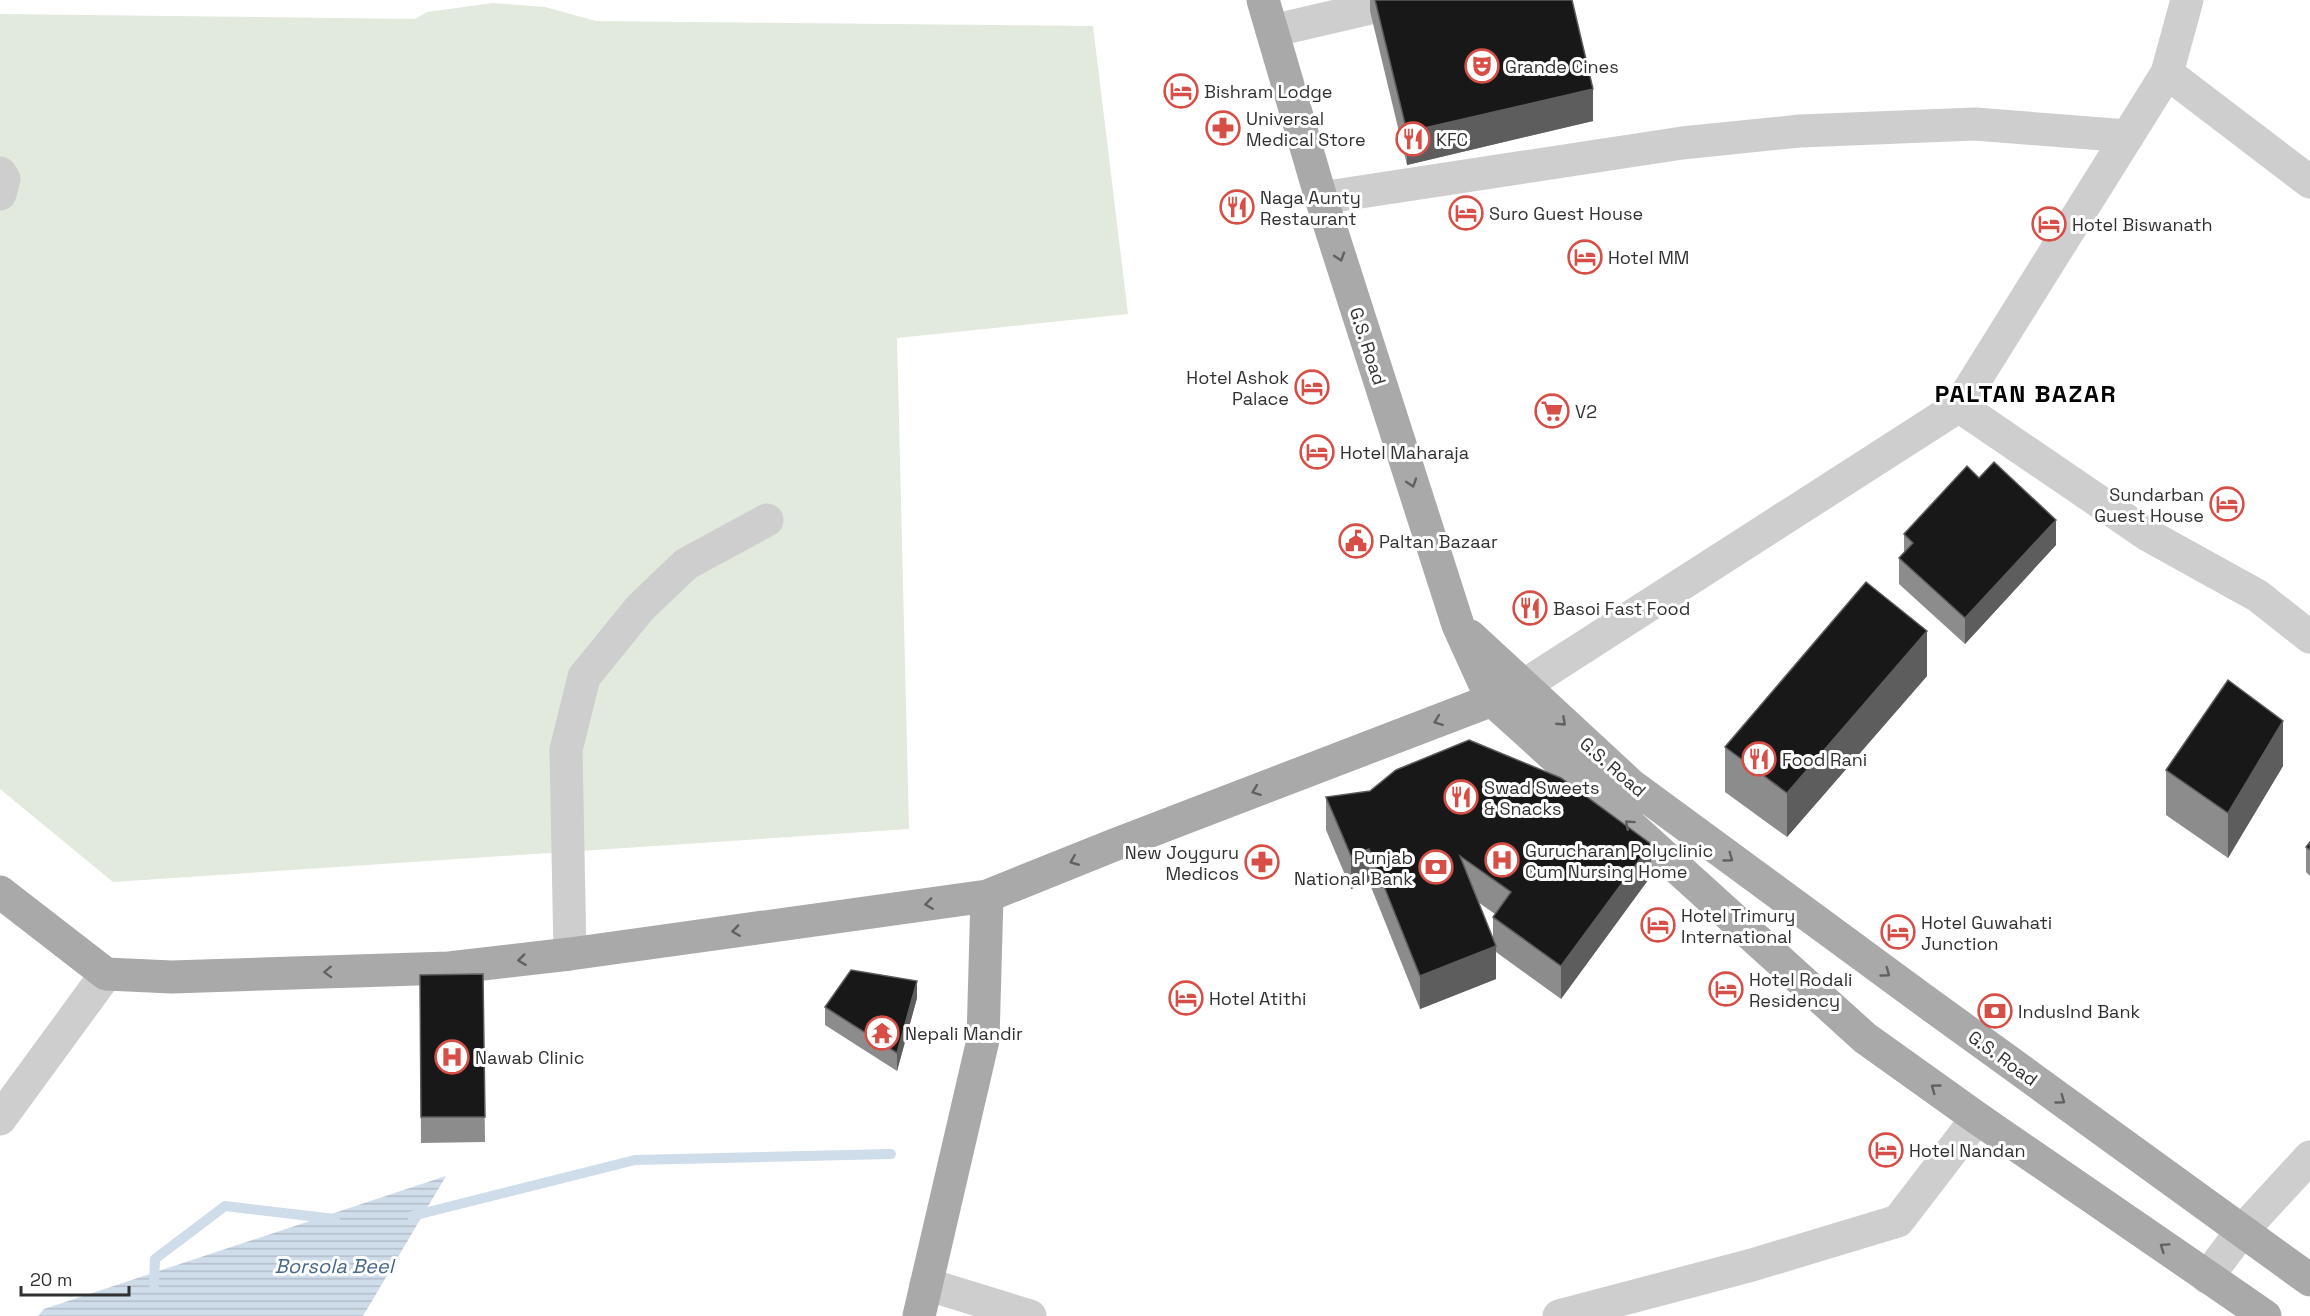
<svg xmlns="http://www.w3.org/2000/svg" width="2310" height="1316" font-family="'Space Grotesk',sans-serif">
<defs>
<pattern id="water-rules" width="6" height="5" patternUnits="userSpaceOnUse" patternTransform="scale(1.5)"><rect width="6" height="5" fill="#cfdcea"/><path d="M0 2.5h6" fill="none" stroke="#b2bdc9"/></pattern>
</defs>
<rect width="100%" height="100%" fill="#fff"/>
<path fill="#e2e9dd" d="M493,3L545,7L596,21L1093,26L1128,314L897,338L909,829L113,882L0,789V14L415,19L427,12Z"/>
<path fill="url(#water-rules)" d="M446,1176L363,1316H38L44,1309Z"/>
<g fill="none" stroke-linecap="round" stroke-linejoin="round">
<path stroke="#cfdcea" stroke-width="10" d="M412,1216L635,1160L891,1154
M154,1285L155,1259L225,1206L335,1219"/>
<path stroke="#cecece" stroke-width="33" d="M1272,31L1405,0
M2167,73L2310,182
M0,173L4,179L0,194
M1321,198L1682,143L1800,131L1975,124L2128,136
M1959,406L2148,535L2258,596L2310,637
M1523,686L1959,406L2167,73L2187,0
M570,954L566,750L584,677L640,608L686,564L767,520
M0,1119L106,974
M2207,1277L2242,1231L2310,1157
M926,1284L1030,1316
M1559,1316L1752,1265L1898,1221L1977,1118"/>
<path stroke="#a9a9a9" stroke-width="33" d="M1263,0L1321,198L1458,625L1492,700L1865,1038L1977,1118L2265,1316
M1470,636L1631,785L1925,1001L2310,1280
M0,892L106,974L172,977L449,968L570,954L987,896L1114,845L1492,700L1523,686
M919,1316L983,1040L987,896"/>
</g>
<path fill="#8c8c8c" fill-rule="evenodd" d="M1370,0H1572L1593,121L1407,165L1370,11Z
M1904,534L2056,545L1965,644L1899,584V558L1904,553Z
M1927,676L1787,837L1725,792V747Z
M2283,766L2228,858L2166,815V770Z
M1326,797L1651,876L1561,999L1496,952V979L1420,1009L1369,882L1351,889L1326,830ZM1478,902L1495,914L1493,917V939Z
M2310,842V876L2306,872V847Z
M483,974L485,1142L421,1143L420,975Z
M917,998L897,1071L825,1025V1007Z"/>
<path fill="#5d5d5d" d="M1593,89V121L1407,165V132Z
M2056,520V545L1965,644V618Z
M1927,631V676L1787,837V793Z
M2283,721V766L2228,858V813Z
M1651,844V876L1561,999V966Z
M1369,849V882L1351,889V856Z
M1496,946V979L1420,1009V976Z
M917,981V998L897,1071V1053Z"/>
<path fill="#181818" stroke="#5d5d5d" stroke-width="1.5" d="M1375,0H1572L1593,89L1407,132Z
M1994,462L2056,520L1965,618L1899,558L1913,543L1904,534L1967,466L1979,478Z
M1866,582L1927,631L1787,793L1725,747Z
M2228,680L2283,721L2228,813L2166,770Z
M1469,740L1561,778L1651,844L1561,966L1493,917L1511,892L1460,856L1496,946L1420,976L1369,849L1351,856L1326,797L1370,791L1396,770Z
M2310,842V850L2306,847Z
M851,970L917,981L897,1053L825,1007Z
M483,974L485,1117H421L420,975Z"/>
<defs><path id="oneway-chevron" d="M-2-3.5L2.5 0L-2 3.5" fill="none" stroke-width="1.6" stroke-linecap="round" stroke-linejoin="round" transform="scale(1.5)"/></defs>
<g stroke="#616161">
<use href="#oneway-chevron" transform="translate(1340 257) rotate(72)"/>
<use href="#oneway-chevron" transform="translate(1412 483) rotate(72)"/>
<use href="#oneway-chevron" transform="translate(1438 721) rotate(159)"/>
<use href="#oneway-chevron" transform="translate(1562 722) rotate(43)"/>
<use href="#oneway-chevron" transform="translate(1256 791) rotate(159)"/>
<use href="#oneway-chevron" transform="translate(1629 824) rotate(-138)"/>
<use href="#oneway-chevron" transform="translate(1729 858) rotate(36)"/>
<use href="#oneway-chevron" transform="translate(1074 861) rotate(158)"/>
<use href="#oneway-chevron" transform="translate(929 904) rotate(172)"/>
<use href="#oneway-chevron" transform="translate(736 931) rotate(172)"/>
<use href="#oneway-chevron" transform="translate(522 960) rotate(173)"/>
<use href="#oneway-chevron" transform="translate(328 972) rotate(178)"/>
<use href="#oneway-chevron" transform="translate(1886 973) rotate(36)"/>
<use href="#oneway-chevron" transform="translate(1935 1088) rotate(-144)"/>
<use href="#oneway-chevron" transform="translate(2061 1100) rotate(36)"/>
<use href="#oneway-chevron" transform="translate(2164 1247) rotate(-145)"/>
</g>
<defs>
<symbol id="theatre-ring" viewBox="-11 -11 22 22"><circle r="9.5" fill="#fff" stroke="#d64e45" stroke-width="1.5"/><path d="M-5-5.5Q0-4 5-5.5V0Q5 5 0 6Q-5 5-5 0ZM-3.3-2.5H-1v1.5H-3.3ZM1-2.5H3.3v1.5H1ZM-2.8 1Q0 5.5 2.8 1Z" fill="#d64e45"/></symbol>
<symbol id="hotel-ring" viewBox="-11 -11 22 22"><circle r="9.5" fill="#fff" stroke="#d64e45" stroke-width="1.5"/><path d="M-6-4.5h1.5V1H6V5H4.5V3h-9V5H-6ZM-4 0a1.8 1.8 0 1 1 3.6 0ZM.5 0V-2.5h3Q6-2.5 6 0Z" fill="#d64e45"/></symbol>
<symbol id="pharmacy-ring" viewBox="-11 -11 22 22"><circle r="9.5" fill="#fff" stroke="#d64e45" stroke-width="1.5"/><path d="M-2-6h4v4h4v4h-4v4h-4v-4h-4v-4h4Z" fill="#d64e45"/></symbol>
<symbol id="restaurant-ring" viewBox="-11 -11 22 22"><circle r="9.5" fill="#fff" stroke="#d64e45" stroke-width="1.5"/><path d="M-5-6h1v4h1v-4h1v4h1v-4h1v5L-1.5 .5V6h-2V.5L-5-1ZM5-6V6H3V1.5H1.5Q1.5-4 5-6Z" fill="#d64e45"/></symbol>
<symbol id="supermarket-ring" viewBox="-11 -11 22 22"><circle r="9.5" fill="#fff" stroke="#d64e45" stroke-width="1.5"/><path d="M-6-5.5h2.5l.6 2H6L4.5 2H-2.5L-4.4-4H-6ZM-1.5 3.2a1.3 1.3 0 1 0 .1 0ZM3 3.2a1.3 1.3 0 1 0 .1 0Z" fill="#d64e45"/></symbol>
<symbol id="civic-ring" viewBox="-11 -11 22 22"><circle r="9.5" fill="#fff" stroke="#d64e45" stroke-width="1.5"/><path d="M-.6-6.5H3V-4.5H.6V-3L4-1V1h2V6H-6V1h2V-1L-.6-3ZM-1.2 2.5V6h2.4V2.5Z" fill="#d64e45"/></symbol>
<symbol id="hospital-ring" viewBox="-11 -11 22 22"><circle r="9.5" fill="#fff" stroke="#d64e45" stroke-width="1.5"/><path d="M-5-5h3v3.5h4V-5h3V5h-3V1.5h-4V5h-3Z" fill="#d64e45"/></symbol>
<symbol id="bank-ring" viewBox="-11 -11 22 22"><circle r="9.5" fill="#fff" stroke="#d64e45" stroke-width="1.5"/><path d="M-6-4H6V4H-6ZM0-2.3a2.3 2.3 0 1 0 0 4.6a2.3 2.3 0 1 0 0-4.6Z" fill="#d64e45"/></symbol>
<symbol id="temple-ring" viewBox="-11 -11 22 22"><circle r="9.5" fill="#fff" stroke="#d64e45" stroke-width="1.5"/><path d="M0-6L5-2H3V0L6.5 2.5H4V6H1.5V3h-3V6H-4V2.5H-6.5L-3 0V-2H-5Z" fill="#d64e45"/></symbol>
</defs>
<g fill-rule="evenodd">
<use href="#theatre-ring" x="1463" y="47" width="38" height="38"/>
<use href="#hotel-ring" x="1162" y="72" width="38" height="38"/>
<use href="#pharmacy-ring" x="1204" y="109" width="38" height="38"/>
<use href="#restaurant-ring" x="1394" y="120" width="38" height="38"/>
<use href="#restaurant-ring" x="1218" y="188" width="38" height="38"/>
<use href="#hotel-ring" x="1447" y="194" width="38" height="38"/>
<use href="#hotel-ring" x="2030" y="205" width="38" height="38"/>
<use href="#hotel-ring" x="1566" y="238" width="38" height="38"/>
<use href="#hotel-ring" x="1293" y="368" width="38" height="38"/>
<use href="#supermarket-ring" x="1533" y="392" width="38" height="38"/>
<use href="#hotel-ring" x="1298" y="433" width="38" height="38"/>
<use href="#hotel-ring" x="2208" y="485" width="38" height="38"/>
<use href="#civic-ring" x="1337" y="522" width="38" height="38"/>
<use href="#restaurant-ring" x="1511" y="589" width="38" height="38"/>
<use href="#restaurant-ring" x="1740" y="740" width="38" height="38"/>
<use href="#restaurant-ring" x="1442" y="778" width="38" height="38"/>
<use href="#hospital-ring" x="1483" y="841" width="38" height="38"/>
<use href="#pharmacy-ring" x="1243" y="843" width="38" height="38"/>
<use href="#bank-ring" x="1417" y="848" width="38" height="38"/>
<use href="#hotel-ring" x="1639" y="906" width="38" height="38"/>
<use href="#hotel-ring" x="1879" y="913" width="38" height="38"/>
<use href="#hotel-ring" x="1707" y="970" width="38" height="38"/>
<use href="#hotel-ring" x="1167" y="979" width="38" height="38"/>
<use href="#bank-ring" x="1976" y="992" width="38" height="38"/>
<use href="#temple-ring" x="863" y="1014" width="38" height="38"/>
<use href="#hospital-ring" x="433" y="1038" width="38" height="38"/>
<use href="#hotel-ring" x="1867" y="1131" width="38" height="38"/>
</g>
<g text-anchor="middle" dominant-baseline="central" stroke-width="6" stroke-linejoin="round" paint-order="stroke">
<g font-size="18" fill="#313131" stroke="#fff" text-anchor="start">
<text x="1505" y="66">Grande Cines</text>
<text x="1204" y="91">Bishram Lodge</text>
<text x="1246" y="118">Universal<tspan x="1246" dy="21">Medical Store</tspan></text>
<text x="1436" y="139">KFC</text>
<text x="1260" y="197">Naga Aunty<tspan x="1260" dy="21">Restaurant</tspan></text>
<text x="1489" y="213">Suro Guest House</text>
<text x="2072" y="224">Hotel Biswanath</text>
<text x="1608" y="257">Hotel MM</text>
<text x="1289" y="377" text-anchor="end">Hotel Ashok<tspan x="1289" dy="21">Palace</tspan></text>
<text x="1575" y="411">V2</text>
<text x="1340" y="452">Hotel Maharaja</text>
<text x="2204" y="494" text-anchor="end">Sundarban<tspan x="2204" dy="21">Guest House</tspan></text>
<text x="1379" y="541">Paltan Bazaar</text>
<text x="1553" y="608">Basoi Fast Food</text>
<text x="1782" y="759">Food Rani</text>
<text x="1484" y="787">Swad Sweets<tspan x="1484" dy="21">&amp; Snacks</tspan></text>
<text x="1525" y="850">Gurucharan Polyclinic<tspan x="1525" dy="21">Cum Nursing Home</tspan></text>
<text x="1239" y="852" text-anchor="end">New Joyguru<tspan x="1239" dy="21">Medicos</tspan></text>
<text x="1413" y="857" text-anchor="end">Punjab<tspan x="1413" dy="21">National Bank</tspan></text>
<text x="1681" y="915">Hotel Trimury<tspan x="1681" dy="21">International</tspan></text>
<text x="1921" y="922">Hotel Guwahati<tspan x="1921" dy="21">Junction</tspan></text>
<text x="1749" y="979">Hotel Rodali<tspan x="1749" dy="21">Residency</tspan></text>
<text x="1209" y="998">Hotel Atithi</text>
<text x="2018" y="1011">IndusInd Bank</text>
<text x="905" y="1033">Nepali Mandir</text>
<text x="475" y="1057">Nawab Clinic</text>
<text x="1909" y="1150">Hotel Nandan</text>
</g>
<g font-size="18" fill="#313131" stroke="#fff">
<text transform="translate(1368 346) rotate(72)">G.S. Road</text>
<text transform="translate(1613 767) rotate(41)">G.S. Road</text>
<text transform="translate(2003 1058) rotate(36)">G.S. Road</text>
</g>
<g font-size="20" font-style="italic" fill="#45678c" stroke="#fff">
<text x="334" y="1266">Borsola Beel</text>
</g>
<g font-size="24" font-weight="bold" letter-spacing="1.5" fill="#000" stroke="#fff">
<text x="2026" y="393">PALTAN BAZAR</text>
</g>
</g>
<path d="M21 1286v9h108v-9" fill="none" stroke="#313131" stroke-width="3"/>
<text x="30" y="1286" font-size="18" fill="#313131" stroke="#ffffff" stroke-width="4.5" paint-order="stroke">20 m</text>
</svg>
